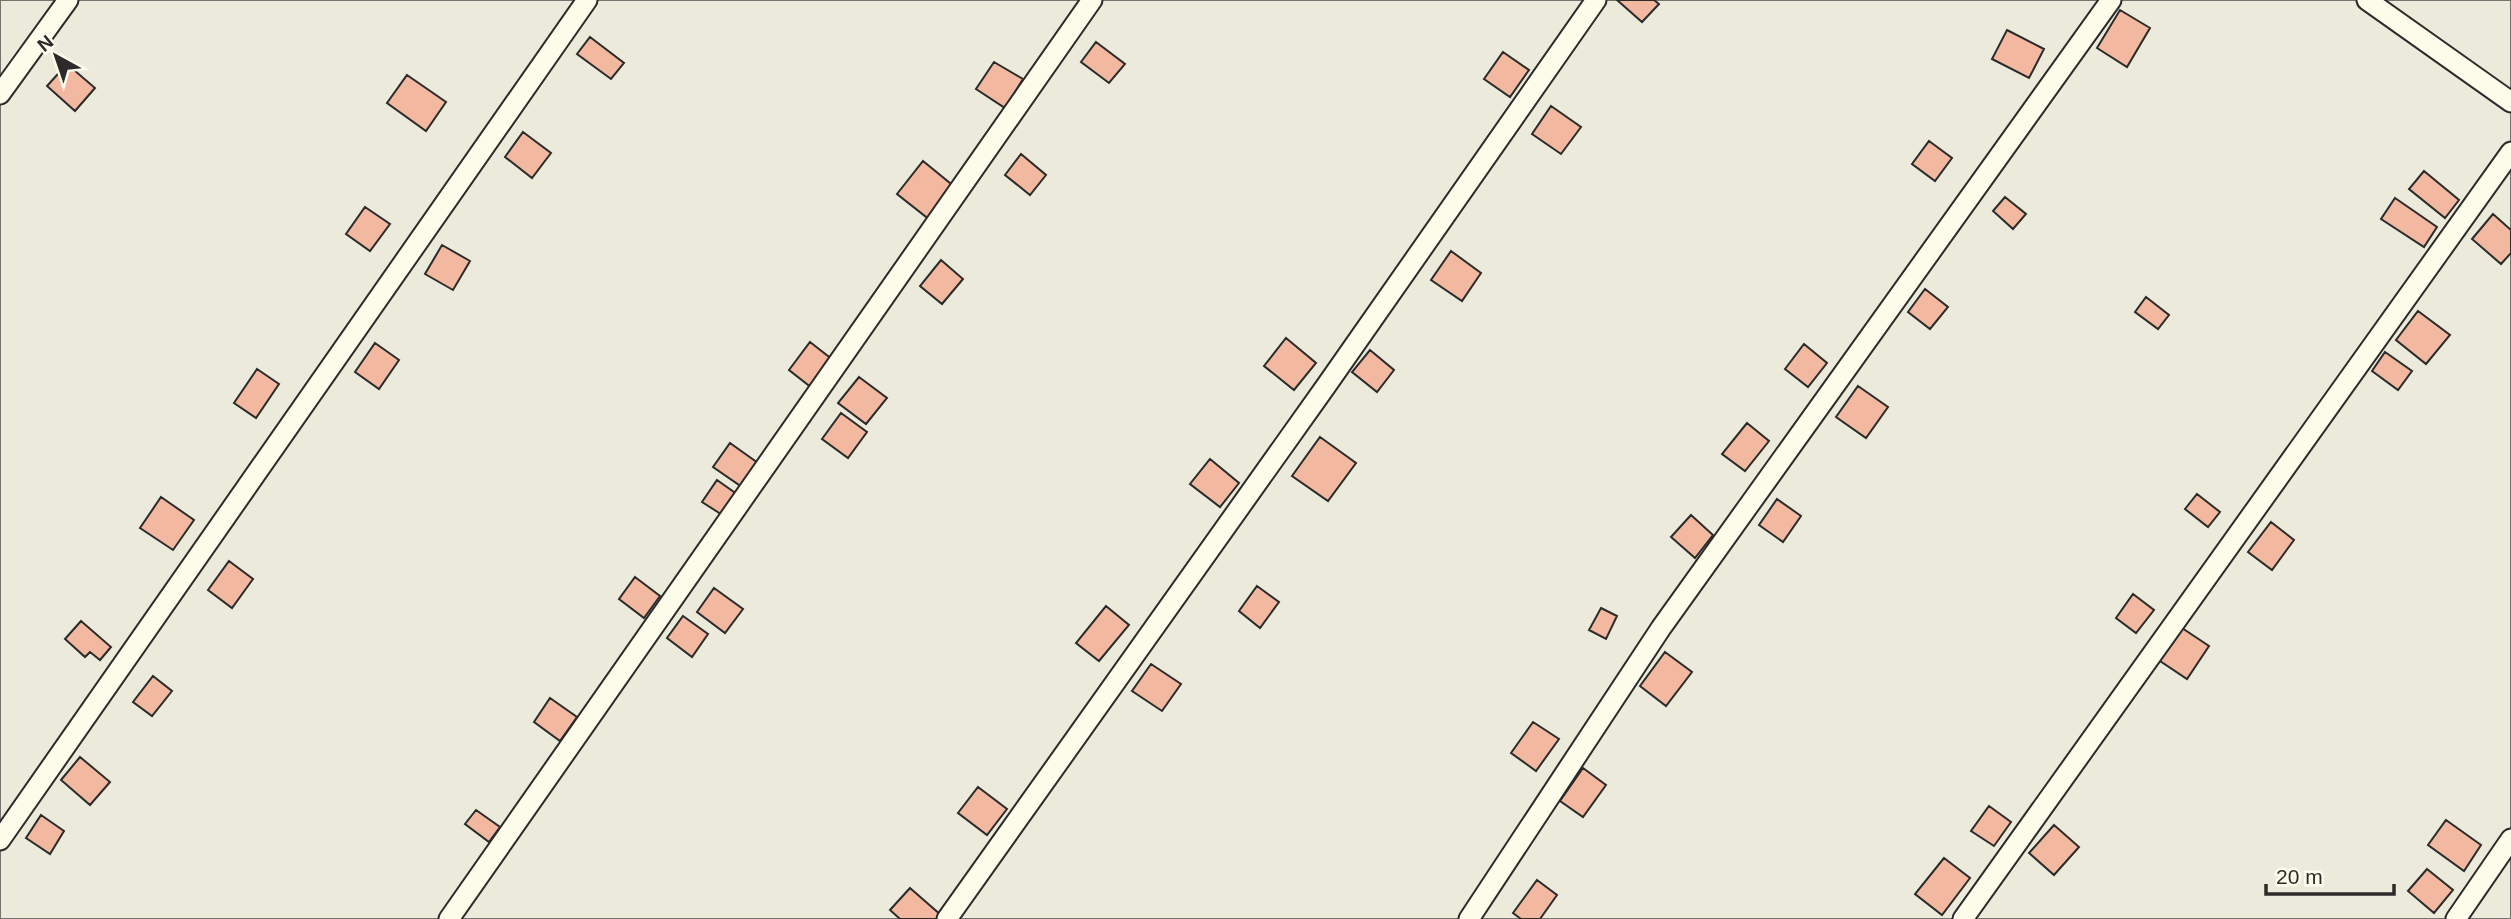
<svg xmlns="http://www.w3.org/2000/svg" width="2511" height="919" font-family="Arial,sans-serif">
<rect width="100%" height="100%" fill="#fdfbea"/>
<path fill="#ecebdb" stroke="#74746e" stroke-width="2" d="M0,0H2511V919H0Z"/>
<path fill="#f2b8a0" stroke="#2b2b2b" stroke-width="2" d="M1617,0H1654L1659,4L1642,22Z
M2120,10L2150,28L2127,67L2097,48Z
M2007,30L2044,49L2029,78L1992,59Z
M590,37L624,63L611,79L577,54Z
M1096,42L1125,64L1109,83L1081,62Z
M1503,52L1529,70L1510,97L1484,79Z
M994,62L1023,79L1005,108L976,89Z
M67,64L95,88L75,111L47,86Z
M407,75L446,102L426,131L387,103Z
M1551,106L1581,127L1561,154L1532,134Z
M523,132L551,153L532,178L505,157Z
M1929,141L1952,158L1935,181L1912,164Z
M1021,154L1046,175L1030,195L1005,175Z
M923,161L956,188L930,220L897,194Z
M2424,171L2459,200L2445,218L2409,189Z
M2005,197L2026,214L2013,229L1993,211Z
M2395,198L2437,227L2424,247L2381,219Z
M365,207L390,224L370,251L346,234Z
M2493,214L2511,230V253L2501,264L2472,239Z
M442,245L470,261L453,290L425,274Z
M1451,251L1481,273L1462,301L1431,280Z
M941,260L963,279L942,304L920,286Z
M1925,289L1948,307L1930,329L1908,312Z
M2146,297L2169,315L2158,329L2135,312Z
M2418,311L2450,335L2426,364L2396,340Z
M1286,338L1316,363L1294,390L1264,366Z
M810,342L833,360L812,388L789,370Z
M375,343L399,360L379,389L355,372Z
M1804,344L1827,363L1808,387L1785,369Z
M1370,350L1394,370L1377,392L1352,372Z
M2385,352L2412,371L2398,390L2372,371Z
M257,369L279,384L256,418L234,403Z
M859,377L887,398L866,424L838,403Z
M1858,386L1888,407L1866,438L1836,417Z
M841,413L867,432L848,458L822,439Z
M1747,423L1769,441L1745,471L1722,454Z
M1320,437L1356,463L1328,501L1292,476Z
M730,443L758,463L742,487L713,467Z
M1210,459L1239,483L1220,507L1190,484Z
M717,480L741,497L727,518L702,502Z
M2197,494L2220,512L2208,527L2185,509Z
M161,497L194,520L173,550L140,528Z
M1777,499L1801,516L1783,542L1759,525Z
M1691,515L1713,535L1695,558L1671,537Z
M2271,522L2294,540L2272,570L2248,552Z
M229,561L253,579L232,608L208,590Z
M635,577L660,596L644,618L619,599Z
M1257,586L1279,602L1260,628L1239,611Z
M714,588L743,609L725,633L697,612Z
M2133,594L2154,610L2136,633L2116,618Z
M1106,606L1129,625L1099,661L1076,643Z
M1601,608L1617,616L1606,639L1589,630Z
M683,616L708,634L692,657L667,638Z
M81,621L111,647L100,660L90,652L85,657L65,639Z
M2179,626L2209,646L2187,679L2157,659Z
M1665,652L1692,672L1666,706L1640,686Z
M1151,664L1181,684L1162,711L1132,691Z
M153,676L172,691L152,716L133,702Z
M550,698L577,717L560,741L534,722Z
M1533,722L1559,739L1536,771L1511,753Z
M80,757L110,782L90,805L61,780Z
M1583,768L1606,785L1583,817L1560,801Z
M978,787L1007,809L987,835L958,813Z
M1989,806L2011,822L1994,846L1971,831Z
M476,810L500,827L489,842L465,824Z
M41,815L64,831L50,854L26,838Z
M2446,820L2481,845L2464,871L2428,845Z
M2054,825L2079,847L2054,875L2029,853Z
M1944,858L1970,878L1942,915L1915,894Z
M2427,869L2453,890L2434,913L2408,891Z
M1537,880L1557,895L1540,919H1521L1513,913Z
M910,888L942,916L940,919H900L890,910Z"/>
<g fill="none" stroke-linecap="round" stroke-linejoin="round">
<defs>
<path id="lane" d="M2367,0L2511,102
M0,94L68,0
M0,840L587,0
M449,919L1092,0
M947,919L1326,386L1596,0
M1469,919L1661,628L2111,0
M1963,919L2511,152
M2456,919L2511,839"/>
</defs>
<use href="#lane" stroke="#2b2b2b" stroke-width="23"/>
<use href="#lane" stroke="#fdfbea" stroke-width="19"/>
</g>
<g transform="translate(56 56) rotate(320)" stroke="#fdfbea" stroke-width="5" paint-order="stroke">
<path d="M0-5L12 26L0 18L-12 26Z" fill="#2b2b2b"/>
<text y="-10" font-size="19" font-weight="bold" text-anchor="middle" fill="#2b2b2b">N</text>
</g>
<path d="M2266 884v10h128v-10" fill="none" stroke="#2b2b2b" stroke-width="3.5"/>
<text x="2276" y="884" font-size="21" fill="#2b2b2b" stroke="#fdfbea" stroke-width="5" paint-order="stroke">20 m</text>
</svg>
